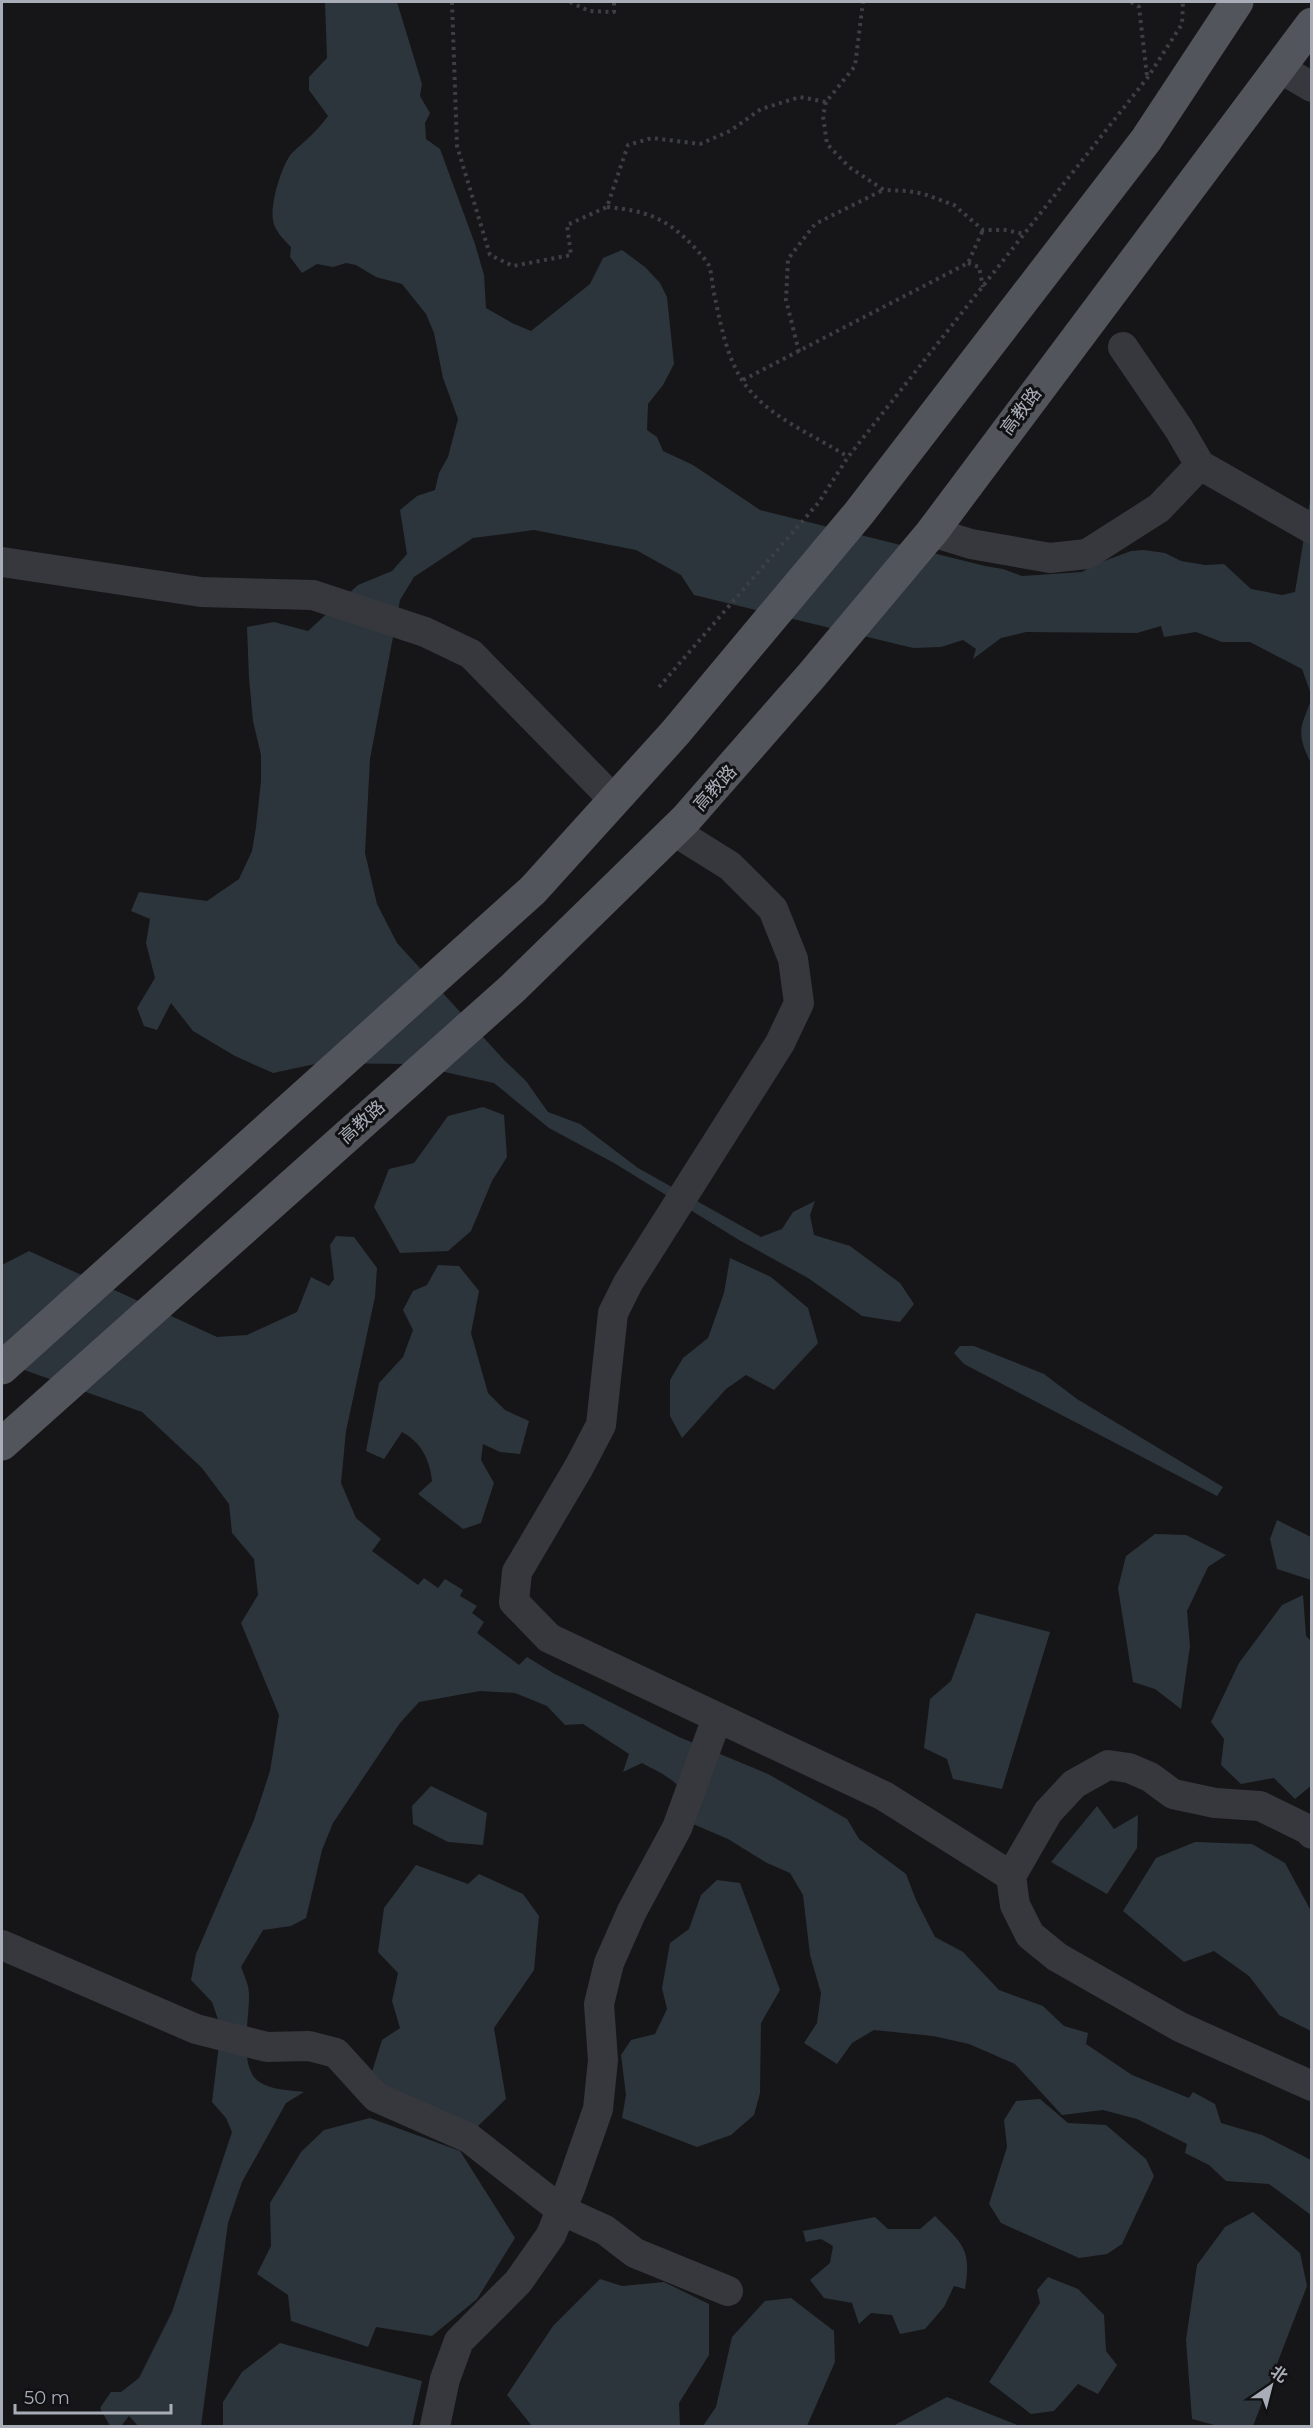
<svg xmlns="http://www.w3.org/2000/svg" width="1313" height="2428" font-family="Montserrat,'Noto Sans SC',sans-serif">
<rect width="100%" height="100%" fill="#161618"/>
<path fill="#2c353c" d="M325,2H397L422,84L420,96L430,113L425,123L426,139L440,149L475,244L484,275L486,308L512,323L531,331L590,284L603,258L622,250L645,267L660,283L667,297L674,364L663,385L648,404L647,430L657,437L663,451L693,465L760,510L985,566L1003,569L1022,576L1082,572L1096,564L1131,551L1144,550L1165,553L1181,561L1205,565L1224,564L1251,589L1282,595L1295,592L1311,495V694L1302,669L1250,642H1222L1196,632L1164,637L1161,626L1137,633L1026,632L1001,638L973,659L976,649L963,640L941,647L913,648L694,595L681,575L636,550L534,530L473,538L414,577L400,600L370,759L365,853L377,904L397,943L505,1061L526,1081L548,1112L580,1124L638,1168L761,1237L782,1229L793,1212L815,1201L810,1215L814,1235L850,1246L900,1283L914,1304L900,1322L862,1316L808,1278L739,1240L614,1163L549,1128L494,1083L409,1064L320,1063L273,1073L235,1056L193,1031L171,1003L157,1030L144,1026L137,1008L155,978L146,943L150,919L131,911L139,892L207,901L239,879L252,851L256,827L261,781V755L253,721L249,678L247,627L274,622L308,631L358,585L392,571L407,554L400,510L417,496L435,490L439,473L448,457L458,419L443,378L434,333L426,314L402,284L376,277L356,265L346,263L333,267L317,264L302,273L290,257L291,247C284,240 274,230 273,220C270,204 282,164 292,153C305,141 317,131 328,116L309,90V77L327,58Z
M1311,701L1312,762L1311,763C1297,735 1299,729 1311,701Z
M483,1107L504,1115L507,1157L492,1181L471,1231L448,1251L400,1253L374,1207L389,1169L414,1163L448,1116Z
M336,1236L354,1237L377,1268L375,1297L346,1431L341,1483L356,1518L381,1539L372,1551L418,1585L424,1578L438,1588L445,1579L463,1590L460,1596L477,1606L472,1613L484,1622L477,1633L519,1665L527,1657L553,1673L679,1737L768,1774L847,1819L859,1839L906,1874L916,1900L935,1937L963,1952L999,1990L1043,2006L1064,2026L1088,2033L1086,2044L1132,2075L1189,2098L1193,2092L1215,2104L1221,2123L1262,2135L1311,2160V2215L1269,2184L1226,2181L1209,2165L1185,2153L1187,2144L1137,2119L1103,2110L1062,2115L1015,2064L969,2044L933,2036L874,2030L852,2043L837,2064L804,2043L817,2023L821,1993L810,1955L803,1895L790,1873L767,1863L728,1839L693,1824C688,1785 674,1780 642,1763L623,1772L629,1754L583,1724L565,1725L547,1706L515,1693L480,1691L419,1702L400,1723L333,1823L322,1850L306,1918L291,1926L263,1930L241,1967C244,1975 249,1985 249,1994C250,2016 238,2066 258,2081C270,2090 289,2090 304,2092L286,2103L242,2182L228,2223L201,2426H138L129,2416L121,2426H110L100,2408L111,2392H121L139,2378L172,2312L232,2132L226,2118L212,2102L221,2028L212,2002L191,1980L196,1954L254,1820L270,1771L279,1715L241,1623L258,1595L254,1559L232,1533L229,1504L202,1468L142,1412L2,1362V1265L29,1251L217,1337L247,1335L297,1312L311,1277L329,1286L334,1279L330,1245Z
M730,1258L771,1277L808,1308L818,1343L774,1390L746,1375L726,1389L682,1438L670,1416V1380L683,1358L708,1338L724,1293Z
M438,1265L459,1266L479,1291L471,1333L488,1393L505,1410L529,1421L520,1454L500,1452L483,1444L481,1460L494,1483L481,1523L463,1529L418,1494L432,1481C430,1460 421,1442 402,1432L384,1459L366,1451L379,1383L403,1357L413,1330L403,1310L413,1291L427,1285Z
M960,1346H974L1044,1374L1077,1399L1223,1487L1217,1496L964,1364L954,1353Z
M1277,1520L1311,1537V1580L1277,1569L1270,1539Z
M1155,1534L1186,1535L1226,1555L1208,1567L1187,1611L1190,1646L1181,1709L1155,1689L1133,1682L1118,1588L1126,1556Z
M1303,1595L1306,1636L1312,1642V1785L1295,1799L1274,1778L1241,1784L1221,1765L1224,1739L1211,1722L1239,1663L1282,1605Z
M976,1613L1050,1632L1002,1789L953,1779L947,1759L924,1748L930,1699L951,1681Z
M431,1786L487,1813L483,1845L448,1842L413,1824L412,1806Z
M1097,1806L1114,1829L1138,1815L1137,1848L1107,1894L1051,1862Z
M1195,1842L1252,1844L1285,1863L1311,1911V2031L1279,2015L1249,1976L1214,1951L1184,1962L1123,1911L1156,1858Z
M416,1865L468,1884L479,1874L523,1894L539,1916L534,1970L494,2028L506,2099L476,2128L369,2081L382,2040L400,2028L392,2001L398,1973L378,1952L384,1908Z
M717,1880L740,1883L780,1990L761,2023L760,2093L754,2115L731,2135L697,2147L622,2118L626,2095L621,2055L631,2040L655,2034L667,2009L662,1988L670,1943L689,1929L701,1895Z
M1040,2099L1068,2123L1106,2125L1146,2159L1154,2176L1122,2244L1107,2254L1079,2258L1001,2223L989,2204L1007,2147L1004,2120L1016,2101Z
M370,2118L460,2151L515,2238L477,2299L432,2336L376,2327L368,2347L291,2321L288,2295L257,2274L271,2246L270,2203L301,2152L324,2130Z
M1253,2212L1300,2253L1307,2286L1253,2426H1218L1192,2419L1186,2340L1197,2265L1225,2227Z
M935,2216C962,2244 972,2248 965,2289L954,2286L944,2307L925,2329L900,2334L892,2315L871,2313L859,2324L852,2303L824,2298L810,2280L830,2263L833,2246L821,2239L806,2242L803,2231L875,2217L888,2229H920Z
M1048,2277L1078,2289L1104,2315L1106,2351L1117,2365L1098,2394L1078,2384L1054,2411L1031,2414L989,2382L1040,2303L1037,2290Z
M600,2279L622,2286L664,2282L709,2304V2355L679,2403L680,2426H532L507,2395L553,2326Z
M791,2298L834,2331L835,2362L807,2426H703L716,2407L732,2337L765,2301Z
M280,2343L422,2381L412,2426H223V2402L242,2372Z
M947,2397L1020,2426H893Z"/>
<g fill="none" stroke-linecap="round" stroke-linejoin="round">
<path stroke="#3d3f44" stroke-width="4" stroke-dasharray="3 4.5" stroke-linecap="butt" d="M452,2L457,146L490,255L513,266L571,255L567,225L607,207L628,145L652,138L700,144L730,131L761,109L800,97L826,102L855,66L863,2
M570,2L589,11L614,12V2
M1131,2L1139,7L1147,76
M826,102L823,116L827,144L849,167L884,190L908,191L924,194L954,205L983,230H1005L1024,234
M607,207C647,211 667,218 695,248C699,253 707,260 709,266C712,274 712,284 714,293C720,321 726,355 742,380C766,417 813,434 848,457
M968,263L979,267L983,287
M799,352L786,300L788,259L815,224L883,190
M743,380L968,263L983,230
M659,687L819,502L848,457L1148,77L1182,24L1183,2H1180"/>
<path stroke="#37383d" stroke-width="30" d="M1278,67L1312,87
M1123,347L1179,429L1200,465L1312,529
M932,532L971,544L1050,558L1087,554L1159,508L1200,465
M2,562L201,592L313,595L425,632L471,654L614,800
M674,831L730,866L773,909L793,959L799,1003L780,1043L628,1283L613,1313L601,1425L579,1467L517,1572L514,1602L549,1638L884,1796L1011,1876L1015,1905L1030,1935L1057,1957L1180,2027L1312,2086
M1011,1876L1048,1812L1074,1784L1108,1765L1129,1768L1150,1777L1173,1794L1215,1803L1260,1806L1307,1829L1312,1834
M2,1945L196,2029L267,2047L309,2046L336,2053L376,2097L469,2138L561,2210L605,2230L635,2253L728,2291
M435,2426L445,2379L459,2341L518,2282L551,2235L571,2186L598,2109L603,2060L599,2004L609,1963L632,1911L677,1828L717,1718"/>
<path stroke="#53555c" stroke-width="33" d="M2,1368L533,890L675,733L859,513L1146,140L1237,2
M2,1444L513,988L686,819L812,675L932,532L1312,24"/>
</g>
<g text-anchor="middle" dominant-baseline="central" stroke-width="6" stroke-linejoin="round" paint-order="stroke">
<g font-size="18" fill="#a8adb8" stroke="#111113">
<text transform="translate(1021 411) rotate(-53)">高教路</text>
<text transform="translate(715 788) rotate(-48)">高教路</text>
<text transform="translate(362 1122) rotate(-42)">高教路</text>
</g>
</g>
<rect width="1313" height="2428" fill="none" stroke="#a8adb8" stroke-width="6"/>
<g transform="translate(1271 2386) rotate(35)" stroke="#111113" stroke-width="4.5" paint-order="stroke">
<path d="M0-4.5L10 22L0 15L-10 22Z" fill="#a8adb8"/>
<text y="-9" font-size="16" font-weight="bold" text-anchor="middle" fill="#a8adb8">北</text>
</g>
<path d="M15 2404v9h156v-9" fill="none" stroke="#a8adb8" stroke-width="3"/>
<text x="24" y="2404" font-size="18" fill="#a8adb8" stroke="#111113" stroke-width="4.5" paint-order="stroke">50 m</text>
</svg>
